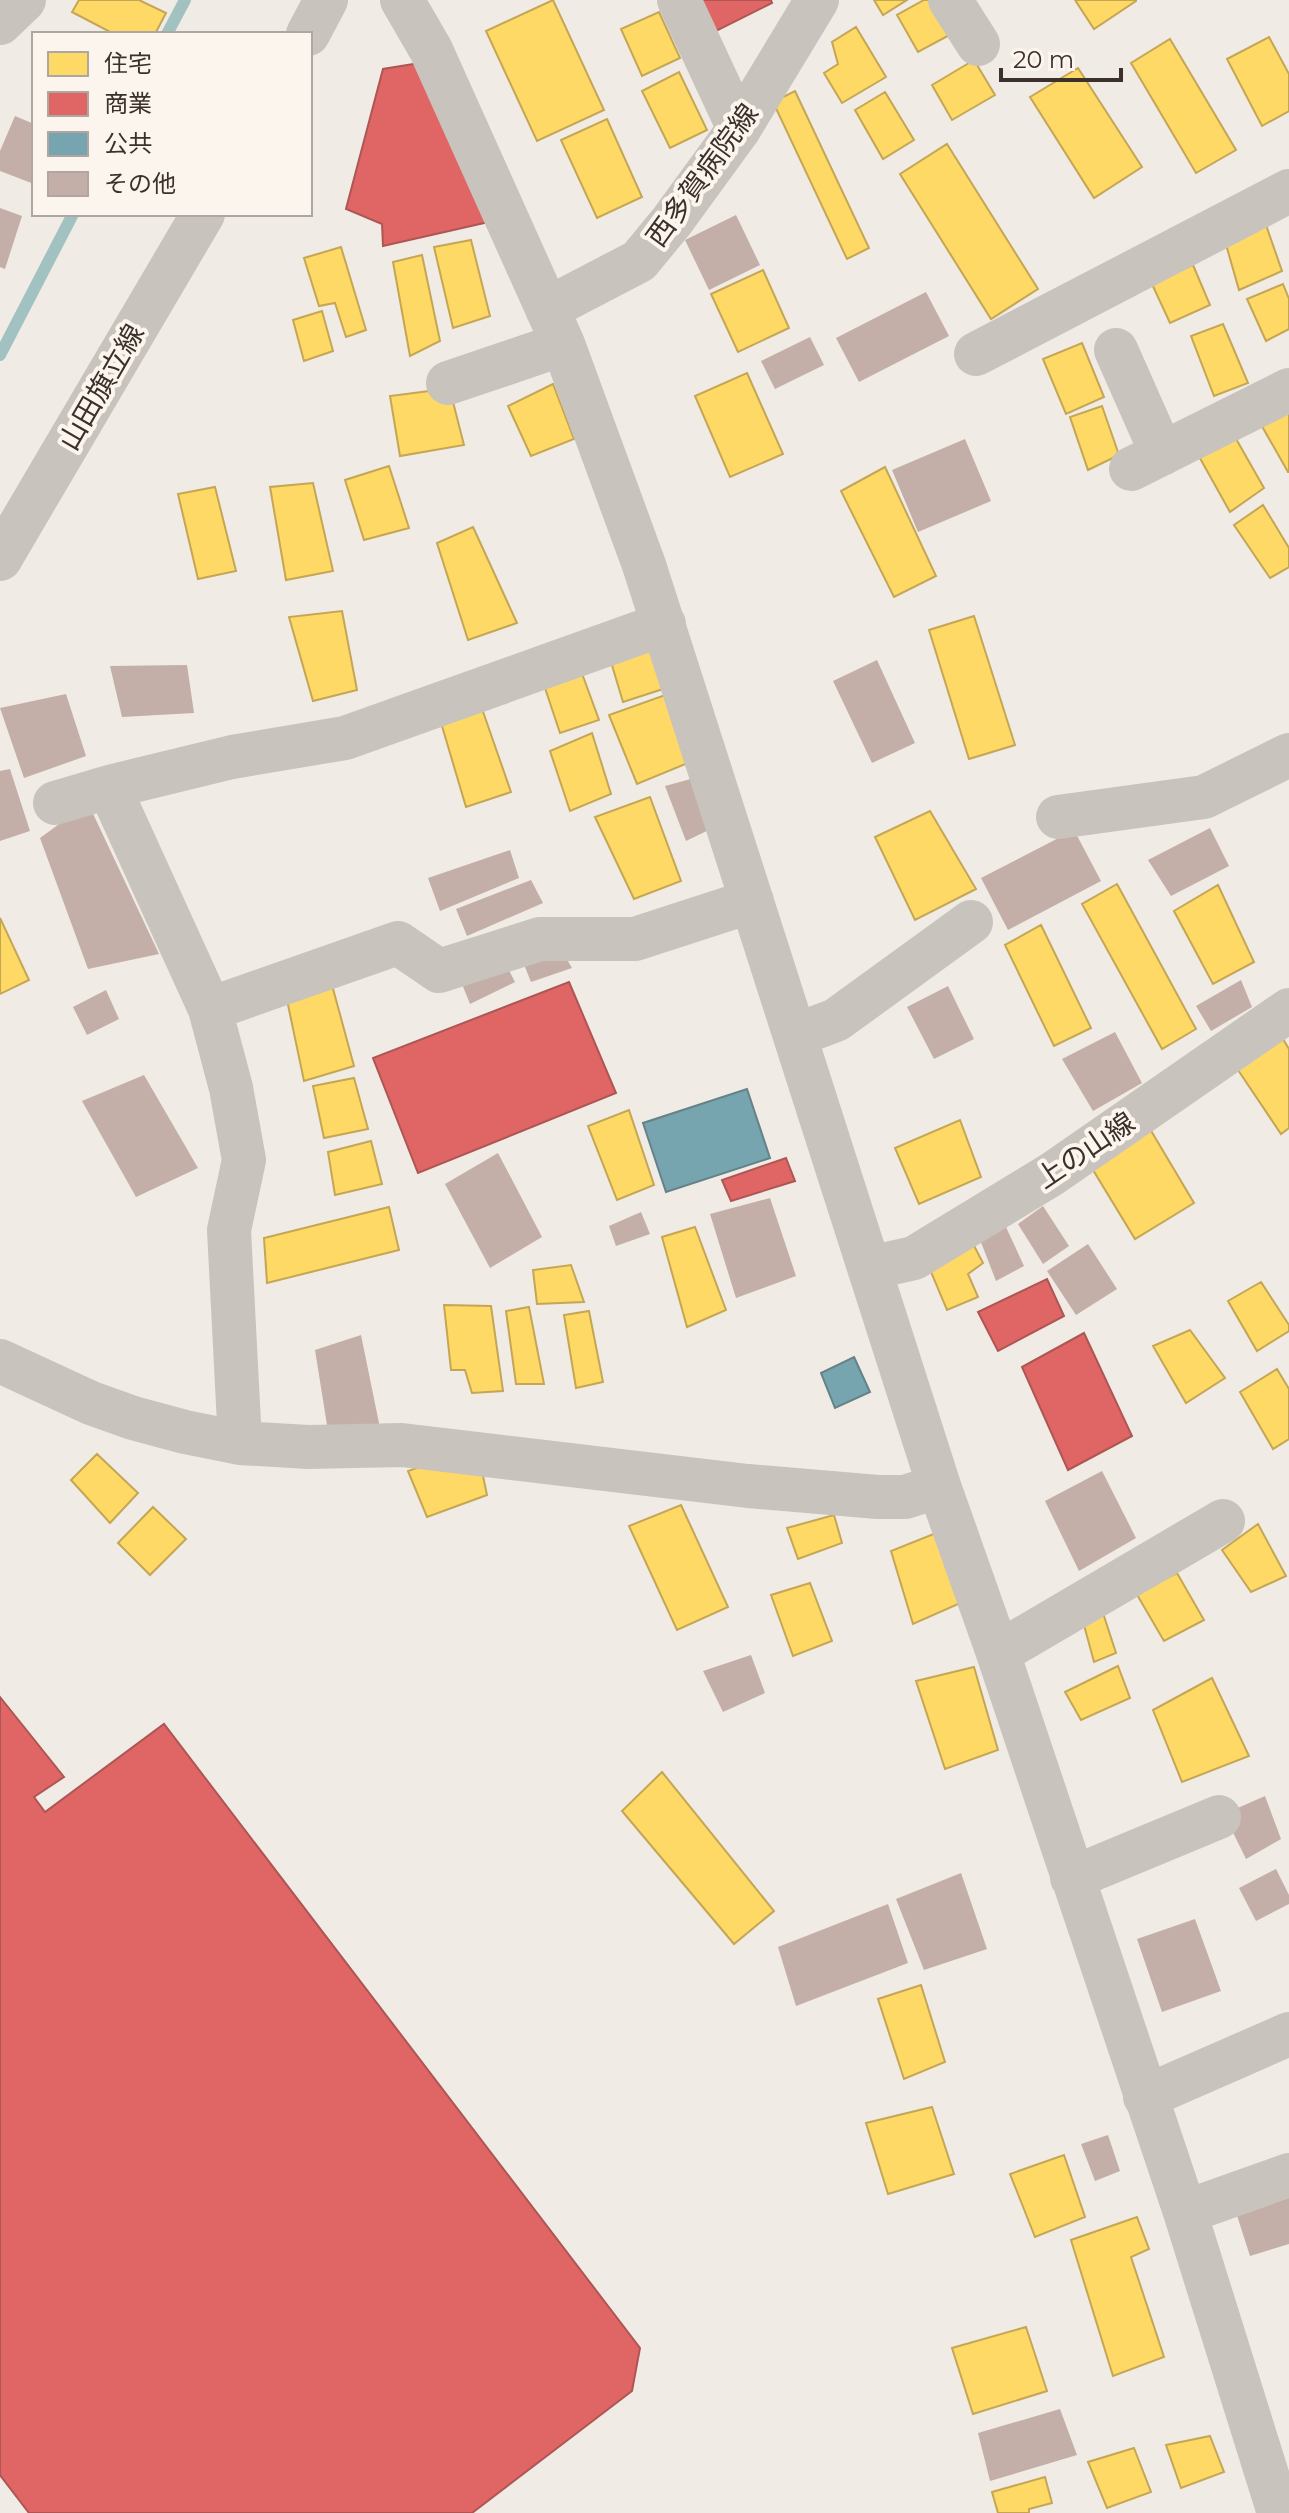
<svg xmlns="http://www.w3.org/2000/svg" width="1289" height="2513" font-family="Montserrat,'Noto Sans JP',sans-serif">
<rect width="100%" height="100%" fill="#f0ebe5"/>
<path fill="#ffd966" stroke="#c4a654" stroke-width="2" d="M79,0H139L166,13L155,34H114L72,12Z
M553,0L604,110L537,141L486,31Z
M874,0H907L883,15Z
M924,0H937L955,32L918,52L897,15Z
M1075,0H1136V1L1094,29Z
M659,12L680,58L642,76L621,29Z
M856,27L886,77L842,103L824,73L838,64L832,42Z
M1269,37L1289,74V111L1262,126L1227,59Z
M1170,39L1236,150L1196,173L1131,63Z
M974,60L995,95L952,120L932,85Z
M1078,68L1142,167L1094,198L1030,97Z
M679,72L707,130L670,148L642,91Z
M795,91L869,248L847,259L773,102Z
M885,92L914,140L883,159L855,110Z
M607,119L642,197L597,218L561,140Z
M947,144L1038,289L991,319L900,174Z
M1266,225L1282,271L1239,290L1225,241Z
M471,240L490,316L453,328L434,247Z
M341,247L366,330L346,337L335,303L319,306L304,258Z
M422,255L440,341L410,356L393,262Z
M1193,265L1210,305L1170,323L1151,282Z
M763,270L789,328L738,352L711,294Z
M1283,284L1289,299V329L1266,341L1247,299Z
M322,311L333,351L304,361L293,320Z
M1223,324L1248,383L1214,396L1191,336Z
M1082,343L1104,397L1066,414L1043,359Z
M747,373L783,454L730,477L695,396Z
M553,384L574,439L531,456L508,406Z
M429,391L453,402L464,445L400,456L390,396Z
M1289,403V472H1288L1259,421Z
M1102,406L1119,455L1088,470L1070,417Z
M1231,430L1264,488L1230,512L1196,451Z
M389,466L409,528L364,540L345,480Z
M885,467L936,576L894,597L841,491Z
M313,483L333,571L286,580L270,487Z
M215,487L236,571L198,579L178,494Z
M1263,505L1289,548V567L1270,578L1234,525Z
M473,527L517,623L468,640L437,543Z
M342,611L357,690L313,701L289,617Z
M974,616L1015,745L969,759L929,630Z
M648,639L666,688L623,702L608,652Z
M580,668L599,720L560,733L542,679Z
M668,694L688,763L637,784L609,715Z
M480,703L511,792L466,807L439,716Z
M592,733L611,794L570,811L550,751Z
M650,797L681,881L634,899L595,817Z
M930,811L976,889L915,920L875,837Z
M1117,884L1196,1029L1162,1049L1082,904Z
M1218,885L1254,962L1213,984L1174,911Z
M0,918L29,980L0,994Z
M1041,925L1091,1028L1054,1046L1005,945Z
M332,985L354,1066L304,1081L287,1000Z
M1280,1034L1289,1049V1128L1281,1134L1236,1067Z
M354,1078L368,1129L324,1138L313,1086Z
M629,1110L654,1185L617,1200L588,1126Z
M960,1120L981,1177L919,1204L895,1148Z
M1150,1129L1194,1203L1135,1239L1090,1165Z
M371,1141L382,1184L335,1195L328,1152Z
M389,1207L399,1250L267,1283L264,1238Z
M695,1227L726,1310L687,1327L662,1237Z
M971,1240L983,1263L968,1274L978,1297L947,1310L926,1260Z
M571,1265L584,1302L537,1304L533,1270Z
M1261,1282L1289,1325V1331L1257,1351L1228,1301Z
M444,1305L491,1306L503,1391L472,1393L465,1370H451Z
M529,1307L544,1384H516L506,1311Z
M589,1311L603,1382L576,1388L564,1315Z
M1190,1330L1225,1378L1186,1403L1153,1346Z
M1277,1369L1289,1389V1439L1273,1449L1240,1392Z
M97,1454L138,1493L110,1523L71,1480Z
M442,1459L482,1471L487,1495L427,1517L408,1471Z
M681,1505L728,1607L677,1630L629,1526Z
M153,1507L186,1539L150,1575L118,1543Z
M834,1515L842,1543L798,1559L787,1528Z
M1258,1524L1286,1576L1251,1592L1222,1550Z
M936,1533L965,1601L913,1624L891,1551Z
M1177,1573L1204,1620L1164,1641L1136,1593Z
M810,1583L832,1641L793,1656L771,1595Z
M1102,1610L1116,1653L1094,1662L1081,1614Z
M1118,1666L1130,1698L1081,1720L1065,1692Z
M974,1667L998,1750L945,1769L916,1681Z
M1212,1678L1249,1756L1182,1782L1153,1710Z
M662,1772L774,1911L734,1944L622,1811Z
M921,1985L945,2062L904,2079L878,1999Z
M932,2107L954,2174L888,2194L866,2123Z
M1064,2155L1085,2217L1035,2237L1010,2174Z
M1137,2217L1149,2249L1131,2257L1164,2357L1113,2376L1071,2240Z
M1026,2327L1047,2391L973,2414L952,2348Z
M1210,2436L1224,2472L1181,2488L1166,2445Z
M1134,2448L1151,2492L1107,2508L1088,2462Z
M1045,2477L1052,2503L1029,2509V2513H998L992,2492Z"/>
<path fill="#e06666" stroke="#ae5654" stroke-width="2" d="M696,0H771L772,3L712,33Z
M419,63L493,221L383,246L382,224L346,209L383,69Z
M569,982L616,1093L418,1173L373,1058Z
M786,1158L795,1181L731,1201L722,1180Z
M1047,1279L1064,1316L998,1351L978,1312Z
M1084,1333L1132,1436L1068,1470L1022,1367Z
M0,1697L64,1777L34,1797L45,1812L164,1724L640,2348L632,2391L472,2513H29L0,2475Z"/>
<path fill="#76a5af" stroke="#648287" stroke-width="2" d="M747,1089L770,1158L666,1192L643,1123Z
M854,1357L870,1392L835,1408L821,1373Z"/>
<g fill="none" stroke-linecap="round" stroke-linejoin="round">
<path stroke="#a1c2c1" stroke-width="12" d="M167,34L185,0
M0,355L73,214"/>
</g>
<path fill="#c3afa7" d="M15,116L34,124V184L0,171V151Z
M0,208L22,216L5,269L0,267Z
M736,215L760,265L709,290L685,240Z
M926,292L949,336L859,382L836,338Z
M810,337L824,365L775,389L761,361Z
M965,439L991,501L918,532L892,470Z
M877,660L915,743L872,763L833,681Z
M187,665L194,713L122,717L110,666Z
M66,694L86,756L24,778L0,708Z
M10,769L30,831L0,841V771Z
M698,777L715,827L686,841L665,786Z
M88,803L159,954L88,969L40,838Z
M1210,828L1229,866L1171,896L1148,860Z
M1074,830L1101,881L1008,930L981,878Z
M510,850L519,878L440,911L428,878Z
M531,880L543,903L467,936L456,909Z
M558,944L572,968L531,982L521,957Z
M503,959L515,982L470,1004L460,979Z
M1241,980L1252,1007L1211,1031L1196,1006Z
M948,986L974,1039L934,1059L907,1007Z
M106,990L119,1019L87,1035L73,1007Z
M1115,1032L1142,1083L1093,1111L1062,1059Z
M144,1075L198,1168L136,1197L82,1101Z
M498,1153L542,1237L490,1268L445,1184Z
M770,1198L796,1276L736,1298L710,1214Z
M1043,1206L1069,1246L1043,1264L1018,1224Z
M641,1212L650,1234L616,1246L609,1226Z
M1006,1227L1024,1266L996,1281L979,1237Z
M1088,1244L1117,1289L1076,1315L1047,1271Z
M361,1335L381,1433L327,1425L315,1350Z
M1102,1471L1136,1538L1079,1571L1045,1501Z
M751,1655L765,1693L723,1712L703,1671Z
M1265,1796L1281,1839L1246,1859L1224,1814Z
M1276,1869L1289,1895V1904L1256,1921L1239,1888Z
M961,1873L987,1949L924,1970L896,1899Z
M888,1904L908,1963L796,2006L778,1947Z
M1195,1919L1221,1991L1162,2012L1137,1939Z
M1108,2135L1120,2171L1095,2181L1081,2144Z
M1289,2185V2244L1250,2256L1233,2203Z
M1060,2409L1077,2455L990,2481L978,2433Z"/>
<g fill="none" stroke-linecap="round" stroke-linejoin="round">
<path stroke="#c9c3be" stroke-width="44" d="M402,0L431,50L563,344L644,565L939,1486L998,1653L1185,2212L1279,2513
M679,0L739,129
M950,0L978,44
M0,23L24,0
M308,34L326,0
M547,309L639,261L672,221L739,129L817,0
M1116,350L1162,454
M976,354L1289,191
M448,383L563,344
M1131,469L1289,390
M0,559L203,214
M109,787L232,757L345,738L664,624
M55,803L109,787L210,1009L231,1088L244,1160L229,1230L240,1443
M1058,817L1204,797L1289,755
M210,1009L398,943L439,971L540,939H635L752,901
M796,1035L836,1020L971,922
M870,1268L914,1258L1052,1174L1289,1010
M0,1361L91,1403L133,1418L185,1432L240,1443L308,1447L402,1445L748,1486L878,1497H905L939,1486
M998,1653L1223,1521
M1072,1878L1219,1817
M1145,2097L1289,2034
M1185,2212L1289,2175"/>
</g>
<g text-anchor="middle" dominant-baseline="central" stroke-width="8" stroke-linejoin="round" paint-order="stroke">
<g font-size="28" fill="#3b302b" stroke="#fbf5ee">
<text transform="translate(702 175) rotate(-54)">西多賀病院線</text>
<text transform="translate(101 387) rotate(-60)">山田旗立線</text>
<text transform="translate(1085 1150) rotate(-34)">上の山線</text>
</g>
</g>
<rect x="32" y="32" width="280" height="184" fill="#fbf5ee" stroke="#aea6a0" stroke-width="2"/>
<rect x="48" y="52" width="40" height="24" fill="#ffd966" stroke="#aea6a0" stroke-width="2"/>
<text x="104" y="72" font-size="24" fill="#3b302b">住宅</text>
<rect x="48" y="92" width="40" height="24" fill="#e06666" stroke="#aea6a0" stroke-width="2"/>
<text x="104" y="112" font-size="24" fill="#3b302b">商業</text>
<rect x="48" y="132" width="40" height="24" fill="#76a5af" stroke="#aea6a0" stroke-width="2"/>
<text x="104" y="152" font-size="24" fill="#3b302b">公共</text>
<rect x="48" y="172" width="40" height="24" fill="#c3afa7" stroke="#aea6a0" stroke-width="2"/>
<text x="104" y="192" font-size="24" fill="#3b302b">その他</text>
<path d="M1001 68v12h120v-12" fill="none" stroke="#3b302b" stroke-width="4"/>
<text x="1013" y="68" font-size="24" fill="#3b302b" stroke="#fbf5ee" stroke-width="6" paint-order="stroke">20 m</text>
</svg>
